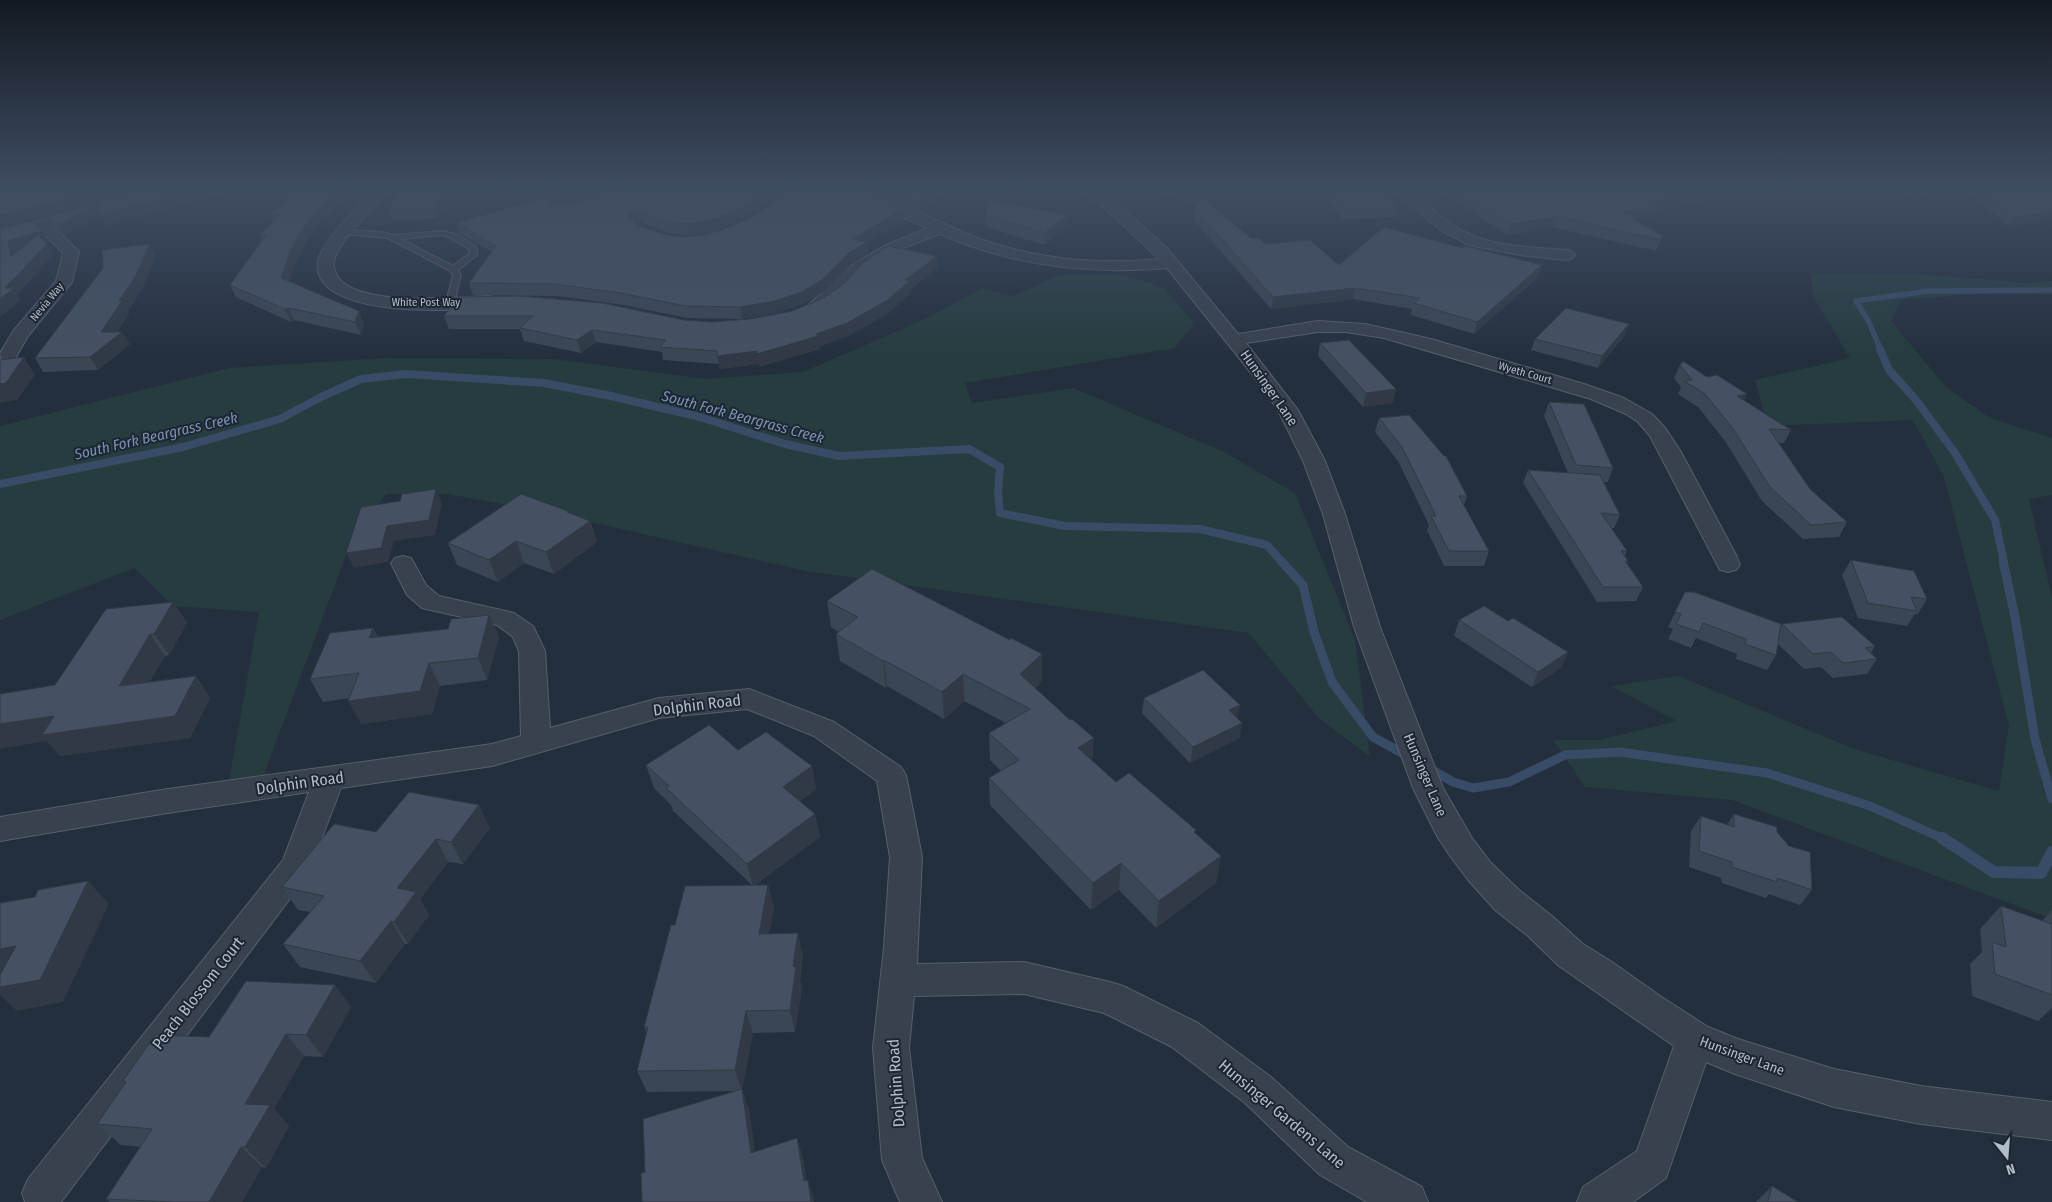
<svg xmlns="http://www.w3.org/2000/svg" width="2052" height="1202" font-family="'Fira Sans Condensed',sans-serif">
<rect width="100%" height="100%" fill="#242f3e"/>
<path fill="#263c3f" d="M1811,273L1932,275L2027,283L2052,281V295L1975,294L1901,300L1891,321L1946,387L1990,418L2052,438V495L2029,499L2052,598V919L1732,800L1585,787L1553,740H1599L1677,721L1611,686L1679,676L1854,749L1999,791L2009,726L1944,477L1913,420L1768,426L1755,380L1850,358L1813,296Z
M1060,275H1124L1164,288L1194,323L1175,348L965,383L972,403L1073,388L1222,451L1295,493L1355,640L1370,757L1318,717L1249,633L806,571L542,511L447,494H386L351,542L264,774L229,781L259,612L173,606L134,568L0,620V426L229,368L387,358L554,359L705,379L803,372L923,320L983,288L1013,296Z"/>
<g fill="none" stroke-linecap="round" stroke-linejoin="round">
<path stroke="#394c67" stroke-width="5.5" d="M1881,351L1869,322L1856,301L1929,291L2052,290"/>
<path stroke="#394c67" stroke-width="8" d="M1880,349L1889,370L1916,400L1955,453L1995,520L2004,562
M0,484L183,447L280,419L321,397L361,379L406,374L544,383L611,396L700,417L785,444L839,456L969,449L1000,467L998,492L1000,513L1065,526L1200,529L1267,545L1282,562"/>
<path stroke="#394c67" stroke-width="9" d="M1281,561L1303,585L1314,632L1332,682L1373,737L1409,757
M2003,561L2015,617L2035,739L2052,799
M1427,767L1453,782L1473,788L1509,782L1565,755L1620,752L1767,773L1870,806L1944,839"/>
<path stroke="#394c67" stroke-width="12" d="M1942,838L1994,872L2041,873L2052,852"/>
<defs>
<path id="service" d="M343,230L382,232L393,235L442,231L456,234L476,246L478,254L458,270L461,275L454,302L450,305L446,302L453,275L449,270L387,238L346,234H343ZM442,235L450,238L469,249L470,253L453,266L401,239Z"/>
<path id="minor" d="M375,189H389C377,206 336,242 334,262C330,311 458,297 488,296L494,297L496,301L494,305C461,313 309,319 318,261C321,242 361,204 375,189Z
M832,189C879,185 929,219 972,236C1032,259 1095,265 1159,259L1106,209L1077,189H1093L1116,203L1166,247L1238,334L1318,321L1365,324L1431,339L1584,384L1624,398L1652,414L1666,429L1681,452L1736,555L1740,565L1736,570L1728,572L1720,570L1650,436L1638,422L1626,414L1591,399L1384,338L1346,332H1318L1246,343L1298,410L1325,461L1345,514L1380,627L1443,788L1472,838L1491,863L1519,890L1552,916L1583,944L1612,962L1660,996L1708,1027L1738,1039L1834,1069L1921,1086L2052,1102V1140L1921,1124L1834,1107L1735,1074L1706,1062L1666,1178L1633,1202H1577L1583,1187L1637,1151L1674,1046L1559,966L1528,936L1495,910L1469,881L1450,856L1437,836L1413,788L1354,627L1323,514L1303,461L1278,410L1256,379L1167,268C1088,275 1013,266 940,234C913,244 882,254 861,275C848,287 829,316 809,311L806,307L855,263L884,246L928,228L867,202L834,192Z
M1392,189H1409C1424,199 1435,213 1451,224C1485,247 1527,247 1567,250L1573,252L1575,255L1573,258L1567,260L1520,255L1469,245L1442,231Z
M1904,189H1919L1924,194L1922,197H1912Z
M85,209L90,210L92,213L90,216L53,226L79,252L72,282L28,336L15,359L8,361L1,359L0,353L14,330L56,281L63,253L40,230L0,241V231Z
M403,556L411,558L426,585L439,596L514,613L533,626L545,651L550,728L659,698L749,689L834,722L901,767L906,775L922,857L917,964L1024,962L1110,982L1123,986L1198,1023L1271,1077L1348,1147L1422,1187L1428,1202H1367L1320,1175L1245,1103L1172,1047L1104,1013L1024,994L914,996L909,1048L922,1158L942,1202H900L882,1160L873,1048L884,947L890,857L877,781L814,736L747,709L659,718L492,766L341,788L307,876L61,1202H25L22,1193L28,1179L283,860L309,792L161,814L0,841V817L161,790L492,744L521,736L519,651L513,637L497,625L422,608L407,595L391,563L395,558Z"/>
</defs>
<use href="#service" stroke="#565f6c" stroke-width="2"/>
<use href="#minor" stroke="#565f6c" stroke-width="2"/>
<use href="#service" fill="#38414e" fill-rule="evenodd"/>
<use href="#minor" fill="#38414e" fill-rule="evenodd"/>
</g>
<path fill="#3b4654" d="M150,189L221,196L207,197L106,226L101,217L64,235L57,227L50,216Z
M457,189L437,218L393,221L388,210L396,199L393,192Z
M529,189H618L560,206H563L622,189H789L735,223L705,234L689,235L668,233L639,221L635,222L640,226L666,235L684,237L702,235L903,209L904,220L867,242L868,254L851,265L825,291L803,304L777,313L742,319L687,318L624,305L558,296L473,295L469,283L492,252L460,234L457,223L560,192Z
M862,189H946V192L919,210L869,190Z
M1147,189H1180L1197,194L1196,204Z
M1316,189H1381L1397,205L1395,217L1343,219Z
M1439,189H1711V190L1707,201L1656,210L1653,219L1636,220L1662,236L1656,251L1553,227L1507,235Z
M1964,189H2052L2009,226Z
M352,190L343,199L309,238L295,263L289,282L364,324L361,335L294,320L291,322L236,297L230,285L262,240L260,235L273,222L270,215L282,204L281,201L289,194V192Z
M1194,208L1251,238L1266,244L1339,265L1463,248L1539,276L1474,334L1411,315L1412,309L1353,299L1271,309L1193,219Z
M985,215H1068L1067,226L1044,245L986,227Z
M156,255L142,289L128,311L129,313L117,332L130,344L98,370L43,372L35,358Z
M937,256V268L911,289V293L887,314L848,336L820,346V349L759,367V364L720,369L719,364L663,360L662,352L596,342L581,353L524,341L520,329H449L444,316L458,297L684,320L711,322L750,319L792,311Z
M1625,335L1598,368L1531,350L1535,339Z
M1320,343L1396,389L1393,403L1363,407L1318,356Z
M1680,365L1747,394L1744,400L1791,430L1784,443H1779L1810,489L1847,522L1839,537L1803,539L1762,501L1725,441L1698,407L1678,394L1681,387L1674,378Z
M1549,402L1613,468L1608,482H1603L1620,515L1614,528H1611L1627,551L1625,556L1628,561L1627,563L1643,587L1636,601L1597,602L1523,483L1528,470L1568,473L1544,416Z
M1379,418L1467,496L1464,505L1489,551L1484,566H1444L1427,530L1429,525L1398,461L1375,432Z
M568,511L569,513L590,521L597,542L554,574L524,563L498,582L457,565L448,543Z
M1851,560L1927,599L1917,615L1915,614L1907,626L1858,618L1842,575Z
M1685,592L1781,625L1782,624L1875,646L1871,653L1877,659L1867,674L1833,678L1821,667L1804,669L1778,644L1776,655L1767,670L1736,659L1737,654L1696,638L1691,648L1668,639L1673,629L1668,627Z
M827,601L1010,640L1042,654V681L1035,688L1092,761L1116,782L1195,833L1221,856L1216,883L1156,928L1119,890L1091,910L990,805L989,778L1001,771L990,760L989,733L1006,723L964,701L944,719L887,686L886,688L840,661L836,634L839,632L831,627Z
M173,602L187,623L169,655L165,656L149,682L196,676L210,698L190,738L60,756L47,741L55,685Z
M489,615L499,637L487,680L440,686L432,714L361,724L350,698L323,702L310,679L373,628L378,637L448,629Z
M1459,620L1508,621L1568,652L1561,668L1532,687L1454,636Z
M1144,698L1240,705L1237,718L1240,738L1190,763L1142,713Z
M738,750L812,766L816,789L800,801L815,814L820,837L755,885H768L774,908L769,933L803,956L800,981L802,989L795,1032L753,1033L742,1090L749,1110L755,1152L797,1138L803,1159L806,1180H808L814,1202H642L645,1172L735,1091L647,1092L637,1071L647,1033L644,1027L675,925L752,885L673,811L671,805L654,788L646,765Z
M1734,814L1777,832L1812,890L1800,905L1769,894L1766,898L1722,883L1721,878L1689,867L1691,831L1701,816L1727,825Z
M490,828L463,864L448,862L420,899L429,915L408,944H405L376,983L300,967L283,944L310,912L298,910L282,887L376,832Z
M2001,906L2042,921L2052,910V1008L2038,1021L1972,996L1970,964L1982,952L1980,929Z
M351,1007L323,1057L304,1056L274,1109L289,1126L266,1168L262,1167L242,1202H110L106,1199L141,1147L121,1145L97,1124L125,1084L123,1081L209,1037Z
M1772,1186L1798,1202H1756Z"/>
<path fill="#303945" d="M103,189H149L0,229V216Z
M195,189H245L221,196L207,197L106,226L101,217L64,235L58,224L99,204Z
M338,189H367L352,190L343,199L309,238L295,263L286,290L281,278L290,252L304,227Z
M446,189H457L437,218L433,207Z
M578,189H618L554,207L551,211L548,200L551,196Z
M770,189H789L735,223L705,234L689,235L687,224Z
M934,189H946V192L919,210L918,199Z
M1711,190L1707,201L1656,210L1653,219L1618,222L1622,212L1646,202Z
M903,209L904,220L853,251L852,239Z
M637,210L639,221L634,222L628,216L631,211Z
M2052,212V221L2009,226L2015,217Z
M1068,215L1067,226L1044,245V233Z
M1557,216L1553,227L1507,235L1511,224Z
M43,231L49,242L15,252L11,256L8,241Z
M867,242L868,254L851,265L825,291L803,304L777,313L742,319L740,307L849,253Z
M47,244L53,255L18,294L21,300L0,317V299L5,288Z
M150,244L156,255L142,289L128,311L129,313L111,340L122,332L130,344L98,370L90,357L101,332L119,301Z
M937,256V268L911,289V293L887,314L848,336L820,346V349L759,367V364L720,369L717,356L757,351L816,334L905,280Z
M1542,265L1539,276L1474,334L1477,322Z
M1355,288L1353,299L1271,309L1273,297Z
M289,308L294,320L291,322L285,309Z
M359,311L364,324L361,335L355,322Z
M1629,324L1625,335L1598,368L1602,356Z
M592,330L596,342L581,353L577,340Z
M24,357L35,375L17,400L0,403V384Z
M1396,389L1393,403L1363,407L1366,393Z
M1747,394L1741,407L1737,396Z
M436,489L442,503L435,535L394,541L388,562L354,568L346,553L387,526Z
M568,511L575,531L590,521L597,542L554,574L546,552L567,512Z
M516,541L524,563L498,582L489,560Z
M173,602L187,623L169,655L154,634Z
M489,615L499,637L487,680L478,658Z
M373,628L384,650L369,638Z
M150,634L165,656L134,708L119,686Z
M1568,652L1561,668L1532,687L1538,672Z
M1042,654V681L1020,701V674Z
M884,660L887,686L886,688L883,661Z
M429,663L440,686L432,714L361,724L348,701Z
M963,674L964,701L944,719L942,692Z
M196,676L210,698L190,738L60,756L47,741L0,749V724Z
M1240,705L1237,720L1229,710Z
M1242,723L1240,738L1190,763L1193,747Z
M1094,738L1092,765L1078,748Z
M812,766L816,789L788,809L783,787Z
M479,805L490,828L463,864L451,842Z
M815,814L820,837L753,886L747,864Z
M436,839L448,862L420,899L429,915L408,944L394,922L397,888Z
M1221,856L1216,883L1156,928L1159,901Z
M1121,863L1119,890L1091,910L1093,883Z
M88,881L109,904L63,1002L17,1011L0,995V987Z
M768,885L774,908L765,956L759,934Z
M391,921L405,944L376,983L360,961Z
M798,933L803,956L800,981L802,989L795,1032L790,1010L793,966Z
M16,946L0,976V949Z
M335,985L351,1007L323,1057L306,1035Z
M746,1011L753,1033L742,1090L749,1110L758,1173L751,1153L742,1091L735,1070Z
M286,1034L304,1056L274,1109L289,1126L266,1168L245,1147V1104Z
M797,1138L803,1159L810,1201L804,1181Z
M241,1147L262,1167L242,1202H209Z
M808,1180L814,1200V1202H811Z"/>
<path fill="#455162" stroke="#303945" d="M0,189H37L45,194L65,189H103L0,216Z
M150,189H195L100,215L99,204L58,224L50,216Z
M293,189H338L304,227L290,252L281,278L359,311L355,322L289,308L285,309L230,285L266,235H260L280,215H270L286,201H281L291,192H289Z
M396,189H446L433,207L388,210L401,192H393Z
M573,189H578L551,196L548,200L550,205L563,206L622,189H770L733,212L703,222L687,224L666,222L637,210L631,211L628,216L640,226L666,235L684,237L702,235L719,231L752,217L797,189H851L865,193L903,209L852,239L867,242L849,253L823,279L802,292L775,301L740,307L685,306L621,293L555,284L469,283L496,246L457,223Z
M892,189H934L918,199Z
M1180,189H1191L1197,194Z
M1328,189H1381L1397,205L1345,208Z
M1457,189H1711V190L1646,202L1657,208L1622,212L1662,236L1661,240L1557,216L1511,224Z
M1979,189H2052V212L2015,217Z
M1204,199L1251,238H1259L1266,244L1310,240L1339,265L1384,227L1463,248L1465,246L1542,265L1477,322L1414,303L1420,298L1355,288L1273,297L1194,208Z
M989,200L1068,215L1044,233L985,215Z
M32,221L43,231L8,241L11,256L38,235L47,244L5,288H14L0,299V229Z
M150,244L135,277L119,301H122L101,332H122L90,357L35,358L103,268L102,250Z
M888,246L937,256L905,280L910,281L886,301L847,323L816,334L818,336L757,354V351L717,356V351L660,347L666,340L592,330L577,340L520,328L533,316H444L458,297L518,296L602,303L684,320L711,322L750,319L792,311L824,298L842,285L864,262Z
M1566,308L1629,324L1602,356L1535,339Z
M1349,340L1396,389L1366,393L1320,343Z
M24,357L6,383L0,384V360Z
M1683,361L1707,377L1717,375L1747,394L1737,396L1791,430L1769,429L1810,489L1847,522L1811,525L1770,487L1732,427L1704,393L1684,381L1692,380L1680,365Z
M1549,402L1584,404L1613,468L1576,465Z
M1409,415L1444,456H1446L1467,496H1459L1489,551H1449L1431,516H1436L1402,447L1379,418Z
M1528,470L1600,475L1620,515L1601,513L1627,551H1621L1628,561H1625L1643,587H1603Z
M436,489L429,520L387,526L381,548L346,553L361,507L400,501L402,494Z
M521,494L568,511L567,512L590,521L546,552L516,541L489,560L448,543Z
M1851,560L1914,571L1927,599L1911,597L1917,611L1868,603Z
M872,569L1010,640L1011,638L1042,654L1020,674L1070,720L1072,719L1094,738L1078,748L1116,782L1129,773L1196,830L1194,832L1221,856L1159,901L1121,863L1093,883L989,778L1019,760L989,733L1030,709L963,674L942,692L884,660L883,661L836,634L858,617L827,601Z
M1685,592H1694L1781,624L1776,655L1745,644L1746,639L1703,623L1699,632L1676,624L1681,614L1675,612Z
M173,602L154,634H150L119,686L196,676L175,716L42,735L54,716L0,724V694L55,685L106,609Z
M1484,606L1508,621L1513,618L1568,652L1538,672L1459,620Z
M489,615L478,658L429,663L420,691L348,701L359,673L310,679L330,633L373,628L369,638L448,629L451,619Z
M1842,617L1875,646L1865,648L1877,659L1843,663L1831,652L1813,654L1782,624Z
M1203,670L1240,705L1229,710L1242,723L1193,747L1144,698Z
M709,725L738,750L766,732L812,766L783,787L815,814L747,864L666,788L669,786L646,765Z
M409,792L479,805L451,842L436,839L397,888L416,892L394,922L391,921L360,961L283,944L324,896L282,887L334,824L376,832Z
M1734,814L1777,827V832L1789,846L1810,852L1812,890L1777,878V882L1732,867V862L1699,851L1701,816L1734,827Z
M88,881L40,980L0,987V975L16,946L0,949V903L35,897L38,890Z
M768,885L759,934L798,933L793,966L796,967L790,1010L746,1011L735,1070L637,1071L648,1027H644L671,925H675L685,886Z
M2001,906L2052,924V995L1995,974L1992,942L2006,947Z
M246,981L335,985L306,1035L286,1034L245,1104L270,1105L245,1147H241L209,1202H174L106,1199L152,1129L97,1124L126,1082L123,1081L155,1035L209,1037Z
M742,1089L751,1153L797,1138L804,1181L808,1180L811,1202H642L641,1173L645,1172L643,1119Z
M1772,1186L1798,1202H1768Z"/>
<linearGradient id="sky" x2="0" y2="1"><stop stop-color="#141a22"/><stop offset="0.53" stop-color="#3f4d63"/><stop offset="1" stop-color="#3f4d63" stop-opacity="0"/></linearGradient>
<rect width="2052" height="357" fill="url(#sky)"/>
<g text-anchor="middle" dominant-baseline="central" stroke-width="4" stroke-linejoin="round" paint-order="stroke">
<g font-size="11" fill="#b4bcc9" stroke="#1d2633">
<text transform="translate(47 302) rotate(-51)">Nevia Way</text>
<text x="426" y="302">White Post Way</text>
<text transform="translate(1525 373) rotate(16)">Wyeth Court</text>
</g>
<g font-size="14" fill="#b4bcc9" stroke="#1d2633">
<text transform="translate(1269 388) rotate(55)">Hunsinger Lane</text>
<text transform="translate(1425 775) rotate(67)">Hunsinger Lane</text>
<text transform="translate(1742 1056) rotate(20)">Hunsinger Lane</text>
</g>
<g font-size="15" font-style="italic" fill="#7c92b1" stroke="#1d2633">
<text transform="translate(743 417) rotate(15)">South Fork Beargrass Creek</text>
<text transform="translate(156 436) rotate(-13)">South Fork Beargrass Creek</text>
</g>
<g font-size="16" fill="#b4bcc9" stroke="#1d2633">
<text transform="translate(697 705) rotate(-7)">Dolphin Road</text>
<text transform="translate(300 783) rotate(-8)">Dolphin Road</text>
<text transform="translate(198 993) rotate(-52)">Peach Blossom Court</text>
<text transform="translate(896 1083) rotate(-94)">Dolphin Road</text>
<text transform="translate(1282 1114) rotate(40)">Hunsinger Gardens Lane</text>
</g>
</g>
<g transform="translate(2007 1157) rotate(163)" stroke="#1d2633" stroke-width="4" paint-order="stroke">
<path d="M0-4L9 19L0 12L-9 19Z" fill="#b4bcc9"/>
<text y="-8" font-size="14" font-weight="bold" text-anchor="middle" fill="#b4bcc9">N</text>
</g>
</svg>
